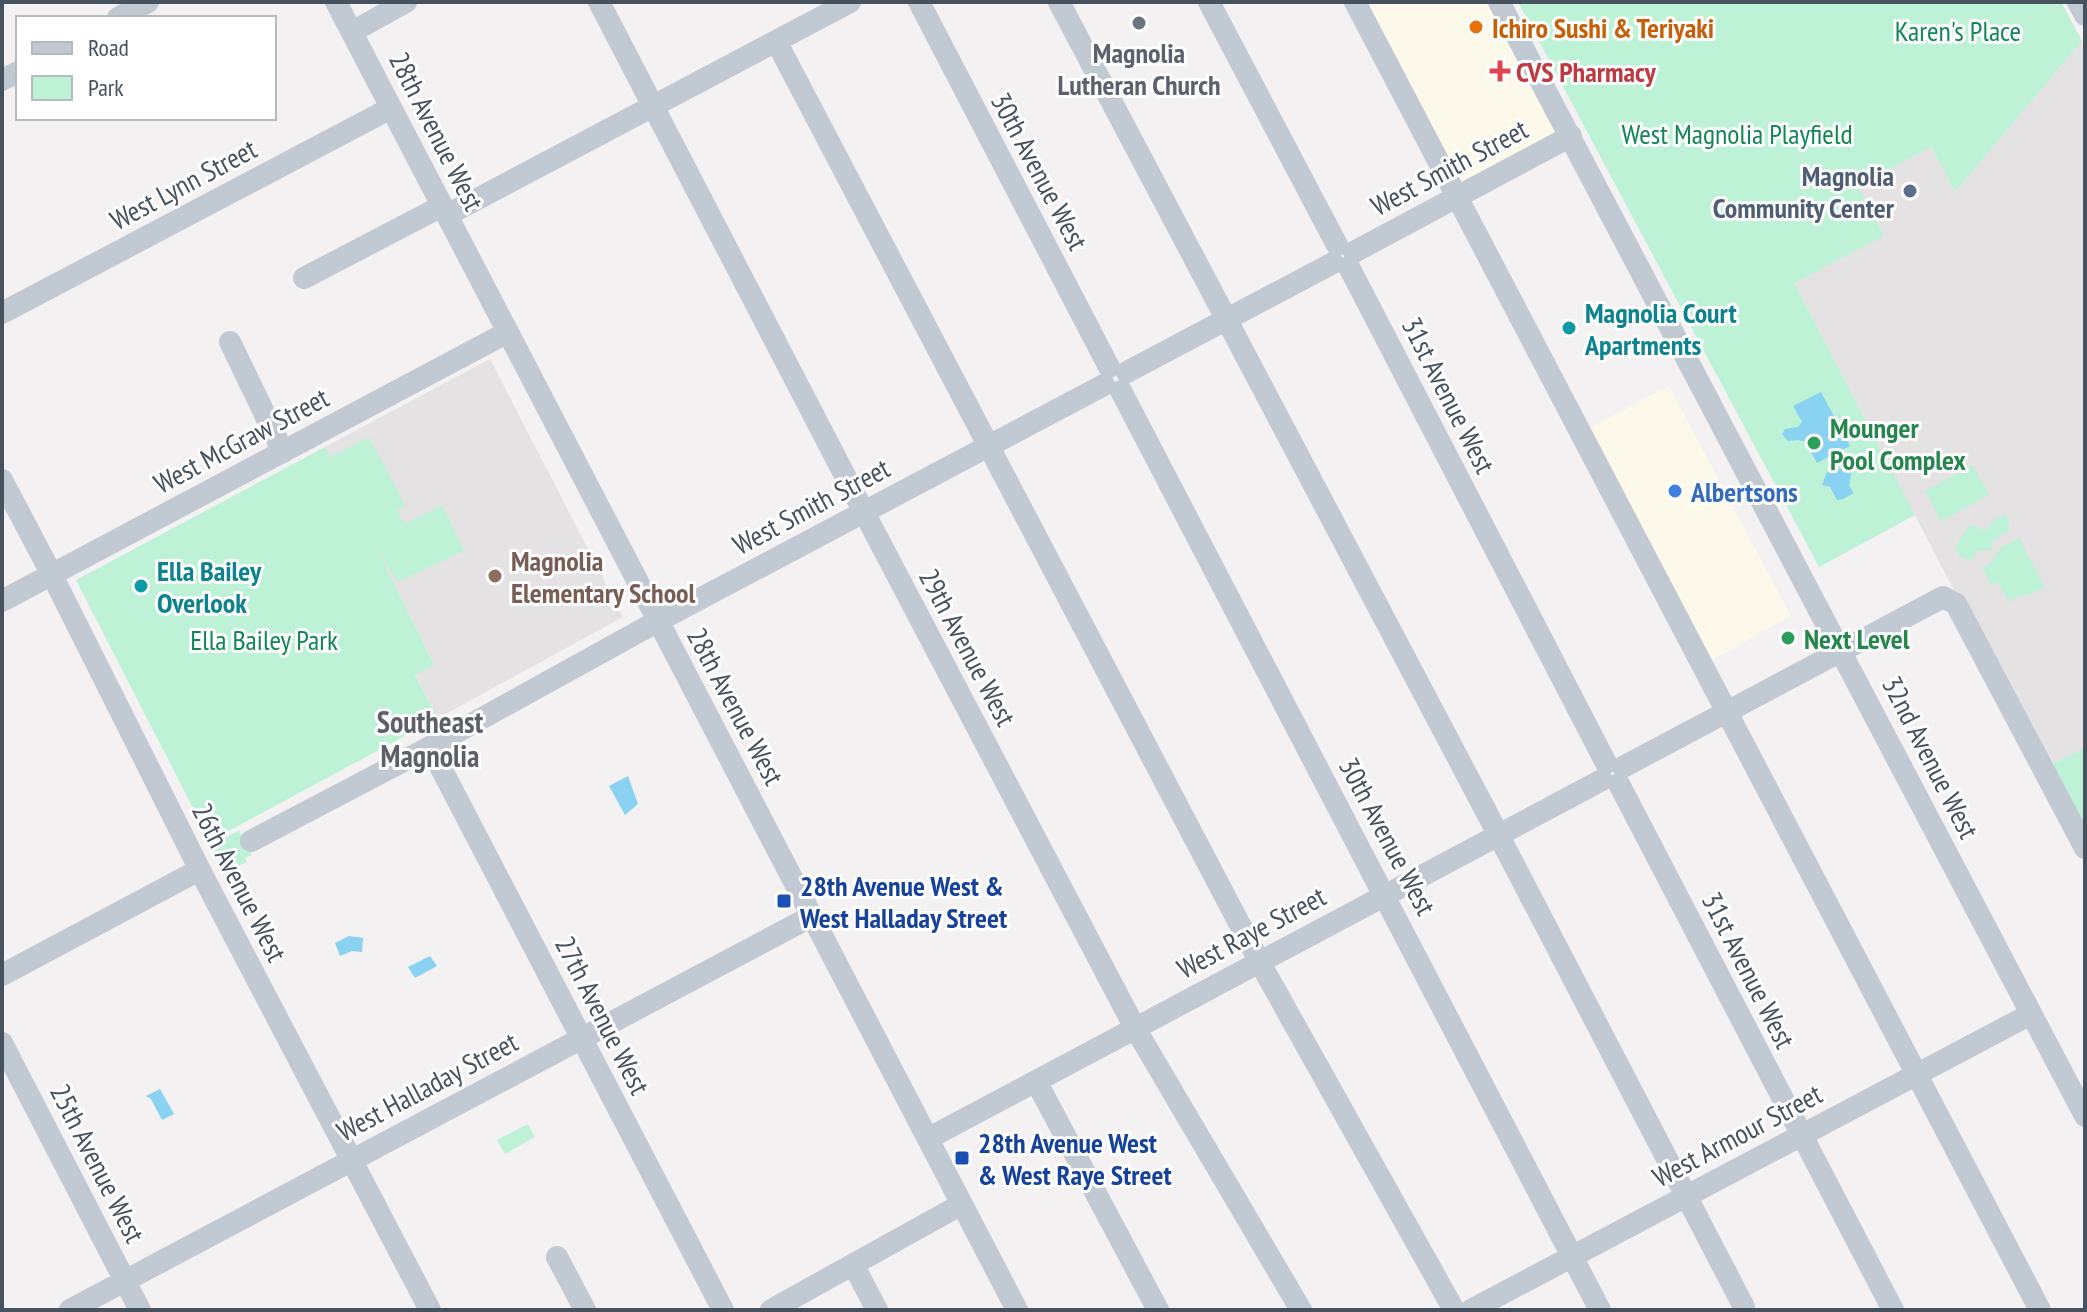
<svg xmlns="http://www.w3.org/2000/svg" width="2087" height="1312" font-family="'PT Sans Narrow',sans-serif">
<rect width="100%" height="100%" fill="#f3f1f1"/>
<path fill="#fdf9ea" d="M1365,2H1488L1558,133L1462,184Z
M1669,386L1791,616L1706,663L1588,429Z"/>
<path fill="#e4e2e2" d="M2082,41L2085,46V748L2046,767L1794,283L1883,236L1857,186L1931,147L1955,192Z
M490,359L623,617L438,718L415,674L434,664L325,447Z"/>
<path fill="#bef2d7" d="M1518,2H2061L2082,41L1955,192L1931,147L1858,186L1884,236L1794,283L1915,515L1819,567Z
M369,437L406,507L397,510L404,524L442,505L464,551L397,582L374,543L434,665L415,675L438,718L210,841L76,580L325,447L330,457Z
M1973,465L1989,495L1941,521L1925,491Z
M2004,515L2009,521V530L1993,541L1991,550L1976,551V555L1969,560L1959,556L1955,547L1969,526L1973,525L1981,529L1986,530L1997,517Z
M2019,538L2045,587L2027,596L2023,594L2009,602L1998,582L1991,585L1982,568L1989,564L2001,548Z
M2085,748V841L2046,767Z
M240,830L241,835L252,855L245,858L247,862L226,873V868L222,867L212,845Z
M528,1124L535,1137L505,1154L497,1140Z"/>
<path fill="#89d2f1" d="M1821,392L1850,446L1817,463L1811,452L1812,443L1798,440L1788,441L1782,434L1785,429L1798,427L1802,422L1793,406Z
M1843,466L1852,470L1849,486L1854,493L1843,499L1837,500L1830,487L1822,485L1827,472L1833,473L1835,470H1838Z
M628,776L638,804L625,815L609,786Z
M349,936L363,938L362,952L352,951L340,956L335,943Z
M430,956L437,966L415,978L408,967Z
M160,1089L174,1114L162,1120L151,1099L146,1096Z"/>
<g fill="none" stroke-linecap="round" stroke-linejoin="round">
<path stroke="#c1c9d3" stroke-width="22" d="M336,2L1017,1310
M599,2L855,495L1135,1028L1301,1310
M919,2L1109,367
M1059,2L1498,834L1744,1307
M1209,2L1337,245
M1355,2L2040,1310
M1499,2L2085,1116
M2078,2L2085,15
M118,18L148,2
M352,32L406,2
M776,41L1259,961L1454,1310
M2,80L18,72
M447,215L850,2
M1354,252L1571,136
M1349,267L1606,763
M304,278L442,206
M2,313L391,108
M230,342L283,452
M1127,372L1333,263
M1121,391L1600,1310
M2,480L52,575L206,882L430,1310
M2,601L508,332
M430,747L723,1310
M1623,767L1943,597L1956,604L2085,848
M1619,784L1893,1310
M251,841L430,747L658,621L1104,385
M2,975L199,870
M2,1043L140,1310
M1036,1081L1158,1310
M929,1138L1602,780
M557,1257L585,1310
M854,1266L877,1310
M70,1310L812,916
M771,1310L962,1204
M1471,1310L2031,1014"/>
</g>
<circle fill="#6b7280" stroke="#fff" stroke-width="3" cx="1139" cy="23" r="8"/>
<circle fill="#e8710a" stroke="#fff" stroke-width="3" cx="1476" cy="27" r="8"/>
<path fill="#e0444e" stroke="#fff" stroke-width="3" d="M1496 59h8v8h8v8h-8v8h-8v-8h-8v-8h8z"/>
<circle fill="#5c6f8a" stroke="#fff" stroke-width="3" cx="1910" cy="191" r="8"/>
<g fill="#0f9aa8" stroke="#fff" stroke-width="3">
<circle cx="1569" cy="328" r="8"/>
<circle cx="141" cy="586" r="8"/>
</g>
<g fill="#2e9e5b" stroke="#fff" stroke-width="3">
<circle cx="1814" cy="443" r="8"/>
<circle cx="1788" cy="638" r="8"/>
</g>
<circle fill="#3f7fe0" stroke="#fff" stroke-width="3" cx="1675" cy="491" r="8"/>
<circle fill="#8d6e63" stroke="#fff" stroke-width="3" cx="495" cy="576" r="8"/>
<g fill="#1a4fb4" stroke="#fff" stroke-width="3">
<rect x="776" y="893" width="16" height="16" rx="4"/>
<rect x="954" y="1150" width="16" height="16" rx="4"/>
</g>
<g text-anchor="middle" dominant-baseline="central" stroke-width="6" stroke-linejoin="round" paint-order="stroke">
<g font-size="28" font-weight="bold" fill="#c56008" stroke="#fff" text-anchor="start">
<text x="1492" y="27">Ichiro Sushi &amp; Teriyaki</text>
</g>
<g font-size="28" fill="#138657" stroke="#fff">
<text x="1958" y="30">Karen's Place</text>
<text x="1737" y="133">West Magnolia Playfield</text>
<text x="264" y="639">Ella Bailey Park</text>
</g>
<g font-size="28" font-weight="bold" fill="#5b616d" stroke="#fff">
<text x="1139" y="52">Magnolia<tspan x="1139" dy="32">Lutheran Church</tspan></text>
</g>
<g font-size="28" font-weight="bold" fill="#be3a42" stroke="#fff" text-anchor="start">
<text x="1516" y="71">CVS Pharmacy</text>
</g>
<g font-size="28" fill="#47525f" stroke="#fff">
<text transform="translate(437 131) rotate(63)">28th Avenue West</text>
<text transform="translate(1449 167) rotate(-28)">West Smith Street</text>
<text transform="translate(1040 171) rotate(62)">30th Avenue West</text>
<text transform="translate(183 184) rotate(-28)">West Lynn Street</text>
<text transform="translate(1449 395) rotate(63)">31st Avenue West</text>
<text transform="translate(241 440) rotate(-28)">West McGraw Street</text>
<text transform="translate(811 506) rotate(-28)">West Smith Street</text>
<text transform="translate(968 647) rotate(62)">29th Avenue West</text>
<text transform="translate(736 706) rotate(62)">28th Avenue West</text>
<text transform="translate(1931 757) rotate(63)">32nd Avenue West</text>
<text transform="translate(1388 836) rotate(62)">30th Avenue West</text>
<text transform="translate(240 882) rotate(63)">26th Avenue West</text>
<text transform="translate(1251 932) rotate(-28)">West Raye Street</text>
<text transform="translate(1749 970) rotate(63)">31st Avenue West</text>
<text transform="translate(603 1015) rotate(63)">27th Avenue West</text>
<text transform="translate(427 1086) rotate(-28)">West Halladay Street</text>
<text transform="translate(1737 1135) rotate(-28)">West Armour Street</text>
<text transform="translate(98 1163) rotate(63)">25th Avenue West</text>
</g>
<g font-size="28" font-weight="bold" fill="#4e5e75" stroke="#fff" text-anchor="end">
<text x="1894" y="175">Magnolia<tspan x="1894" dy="32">Community Center</tspan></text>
</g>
<g font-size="28" font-weight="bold" fill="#0d838f" stroke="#fff" text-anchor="start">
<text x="1585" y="312">Magnolia Court<tspan x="1585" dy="32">Apartments</tspan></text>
<text x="157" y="570">Ella Bailey<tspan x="157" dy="32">Overlook</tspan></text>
</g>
<g font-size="28" font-weight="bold" fill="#27864d" stroke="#fff" text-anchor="start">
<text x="1830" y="427">Mounger<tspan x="1830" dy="32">Pool Complex</tspan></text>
<text x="1804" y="638">Next Level</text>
</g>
<g font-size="28" font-weight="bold" fill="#366cbe" stroke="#fff" text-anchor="start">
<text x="1691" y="491">Albertsons</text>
</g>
<g font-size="28" font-weight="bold" fill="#785e54" stroke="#fff" text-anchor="start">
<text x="511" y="560">Magnolia<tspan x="511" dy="32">Elementary School</tspan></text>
</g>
<g font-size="28" font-weight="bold" fill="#164399" stroke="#fff" text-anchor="start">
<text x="800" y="885">28th Avenue West &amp;<tspan x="800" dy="32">West Halladay Street</tspan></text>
<text x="978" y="1142">28th Avenue West<tspan x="978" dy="32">&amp; West Raye Street</tspan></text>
</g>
<g font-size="30" font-weight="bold" fill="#5d6066" stroke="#fff">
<text x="430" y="721">Southeast<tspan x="430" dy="34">Magnolia</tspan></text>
</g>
</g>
<rect width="2087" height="1312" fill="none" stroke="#47525f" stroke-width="8"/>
<rect x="16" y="16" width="260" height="104" fill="#ffffff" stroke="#b5babf" stroke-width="2"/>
<rect x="32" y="42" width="40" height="12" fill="#c1c9d3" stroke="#b5babf" stroke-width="2"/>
<text x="88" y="56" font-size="24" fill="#47525f">Road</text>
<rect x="32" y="76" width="40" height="24" fill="#bef2d7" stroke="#b5babf" stroke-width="2"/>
<text x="88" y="96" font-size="24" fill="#47525f">Park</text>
</svg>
